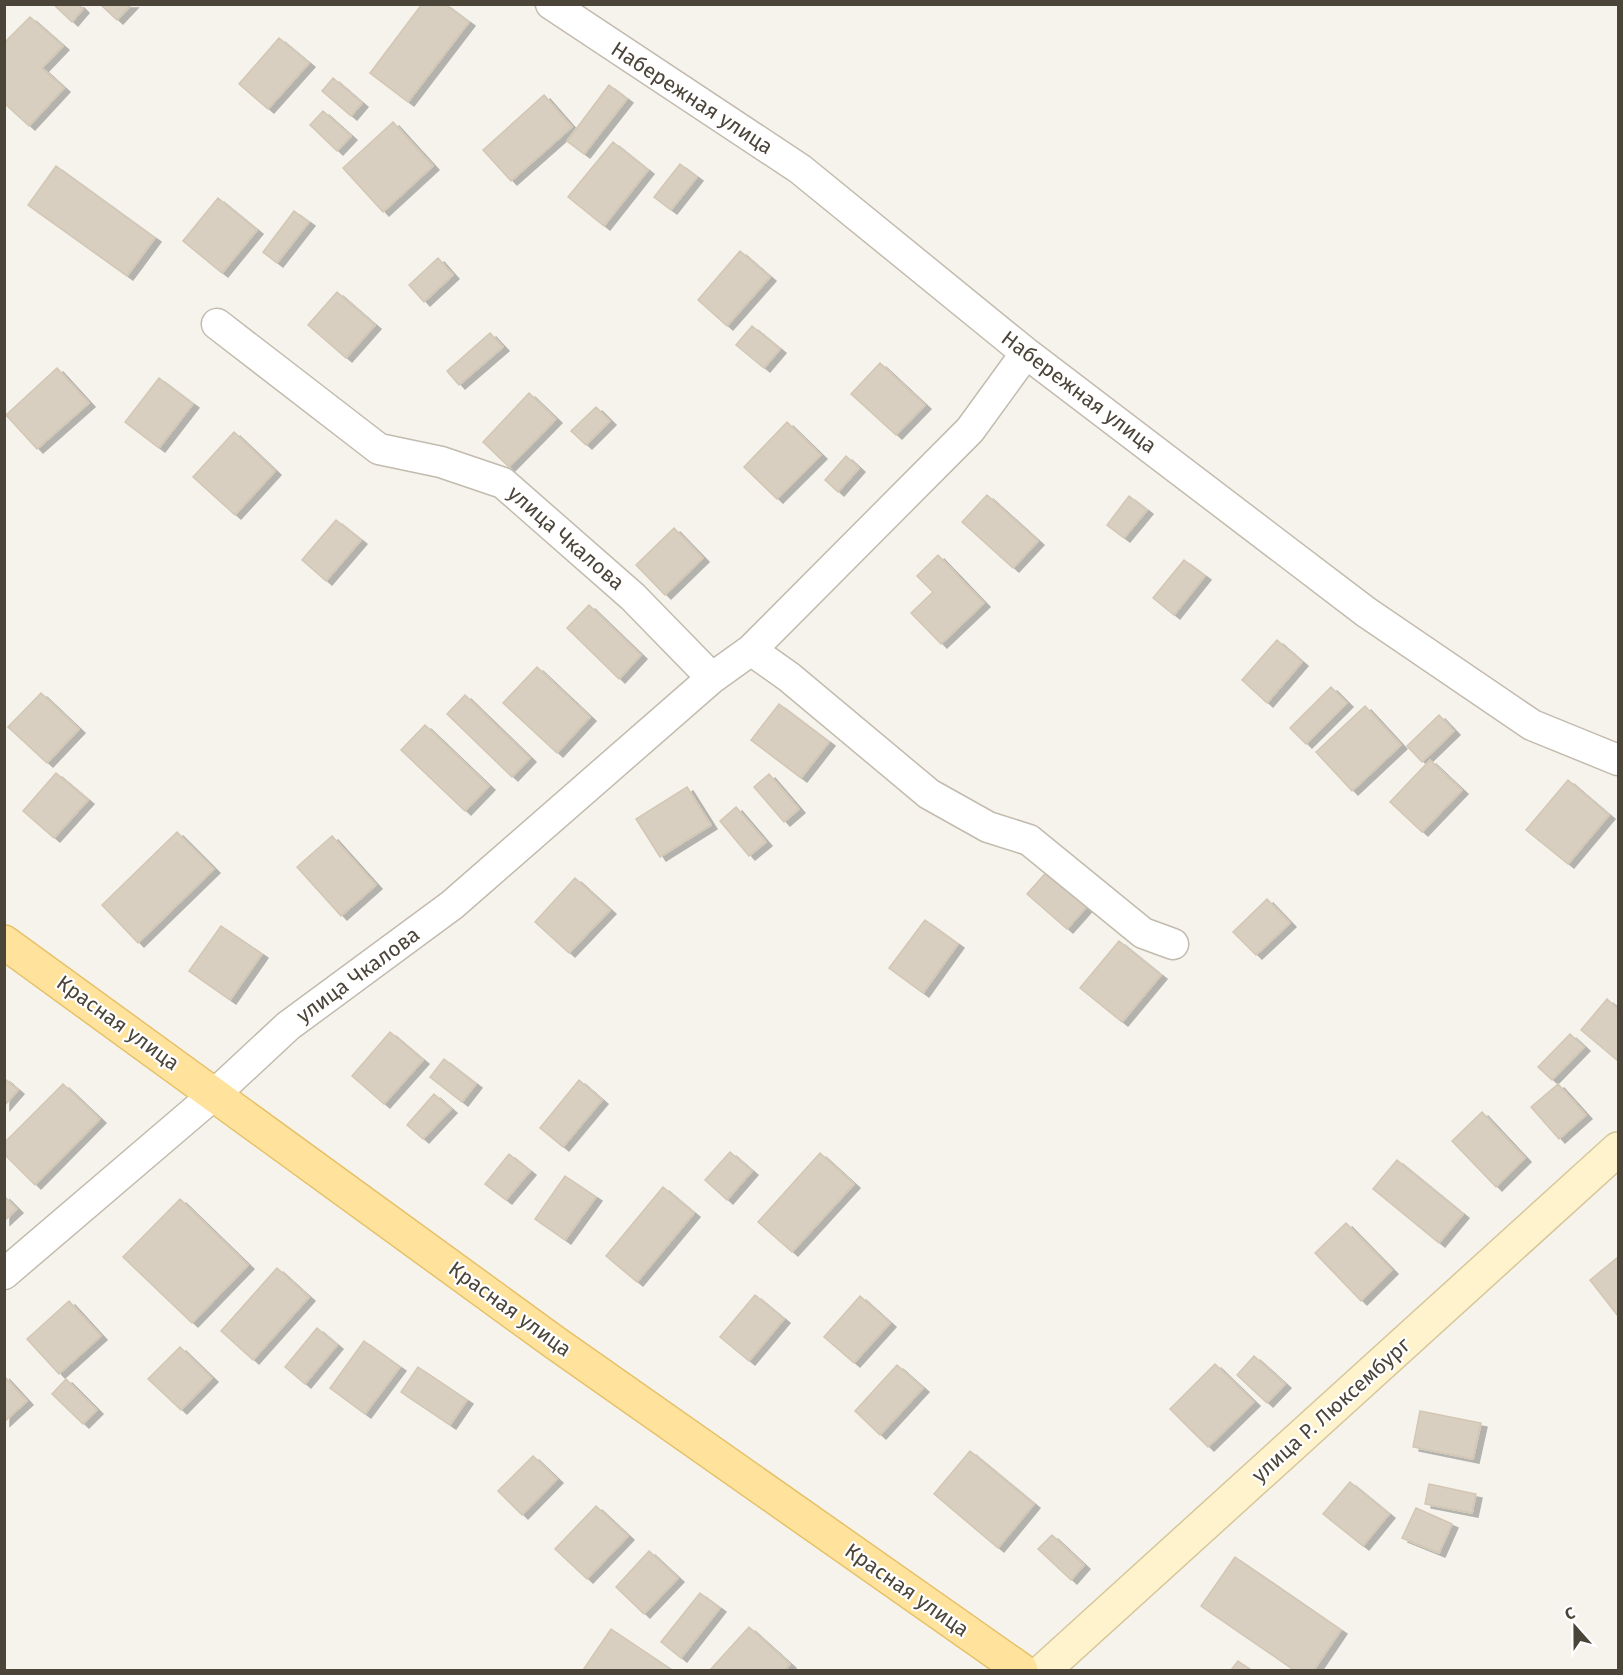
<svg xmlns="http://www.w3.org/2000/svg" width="1623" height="1675" font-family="'Fira Sans',sans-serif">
<defs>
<filter id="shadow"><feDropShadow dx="6" dy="4" stdDeviation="0" flood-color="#0004"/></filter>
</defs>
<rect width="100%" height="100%" fill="#f6f3ec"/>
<path fill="#d8cfc1" stroke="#d3c7b4" stroke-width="1.5" filter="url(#shadow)" d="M53,4H78L83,9L72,22Z
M100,4H132L117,20Z
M422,4H445L469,22L408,102L370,73Z
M30,17L63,46L42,68L64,88L29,126L4,103V43Z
M279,38L309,63L268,109L239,84Z
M333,78L362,103L351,116L322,91Z
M609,85L627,99L584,154L567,141Z
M544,95L572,127L511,181L483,150Z
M323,111L351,136L337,151L310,125Z
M393,122L433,166L383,212L343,168Z
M613,142L648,170L604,226L568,197Z
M680,164L697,177L671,210L654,197Z
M56,166L155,238L127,276L28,205Z
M218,198L257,230L222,273L183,241Z
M294,211L309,222L277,263L263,252Z
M740,251L770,277L727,326L698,300Z
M438,258L453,275L424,302L409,285Z
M337,292L375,325L346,358L308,325Z
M752,326L780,349L764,368L736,345Z
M490,333L503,347L459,385L447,371Z
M880,363L925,405L896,435L851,394Z
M57,368L89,403L37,449L6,415Z
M159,378L193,404L159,448L125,422Z
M529,393L556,419L509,467L483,442Z
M596,407L610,421L586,445L571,431Z
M787,422L821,455L777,499L744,467Z
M234,432L275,471L235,515L193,477Z
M846,456L859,468L838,492L825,480Z
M987,495L1038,541L1013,568L962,522Z
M1129,496L1147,510L1124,538L1107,525Z
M336,520L361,540L326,581L302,560Z
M674,528L703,558L665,595L636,565Z
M938,555L984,603L941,644L911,613L933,592L917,576Z
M1184,560L1205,576L1174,615L1153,598Z
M589,605L641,655L619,679L567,628Z
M1277,640L1302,662L1267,703L1242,680Z
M537,667L590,717L557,753L503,703Z
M1331,687L1347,703L1306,744L1290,728Z
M41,693L79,729L47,763L8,727Z
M465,695L530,758L512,777L447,714Z
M779,704L829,742L801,778L751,740Z
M1365,706L1401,745L1352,791L1316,752Z
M1439,715L1454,731L1422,762L1407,746Z
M425,725L489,786L465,811L401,750Z
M1430,760L1462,790L1422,832L1390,802Z
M56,773L88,800L54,838L23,811Z
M769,774L799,809L784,822L754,787Z
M1568,780L1609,815L1568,864L1526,830Z
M687,787L711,825L660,857L636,819Z
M736,807L766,842L749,856L720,821Z
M177,832L214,869L138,943L102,905Z
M332,836L376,885L341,916L297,867Z
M1050,868L1090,903L1067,929L1027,894Z
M575,878L610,910L569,953L535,922Z
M1267,899L1290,923L1256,955L1233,932Z
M925,920L958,944L923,993L889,968Z
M221,926L262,954L230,1000L189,971Z
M1119,941L1161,975L1122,1022L1080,988Z
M1607,999L1618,1009V1061L1581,1030Z
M390,1032L423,1060L384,1104L352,1076Z
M1570,1034L1584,1047L1552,1080L1538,1067Z
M444,1059L476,1084L462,1102L430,1077Z
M4,1078L18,1090L4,1106Z
M579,1080L602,1100L563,1147L540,1128Z
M63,1084L100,1119L35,1185L4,1154V1143Z
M1558,1084L1586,1115L1559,1139L1531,1107Z
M434,1094L451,1109L423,1139L407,1125Z
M1482,1112L1525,1158L1496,1187L1452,1141Z
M730,1152L752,1171L727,1200L705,1180Z
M820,1153L854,1184L792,1252L758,1222Z
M509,1154L530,1171L506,1200L485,1184Z
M1397,1160L1463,1214L1439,1243L1373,1189Z
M565,1176L596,1197L565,1240L535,1219Z
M663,1187L694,1213L637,1282L606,1256Z
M4,1196L17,1209L4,1221Z
M180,1199L248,1265L192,1323L123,1257Z
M1346,1223L1392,1270L1361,1301L1315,1253Z
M1618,1257V1316L1590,1280Z
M277,1268L309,1297L253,1360L221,1331Z
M755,1295L784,1319L749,1361L720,1337Z
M860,1296L890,1323L854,1363L824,1337Z
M69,1301L101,1336L59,1374L27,1339Z
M317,1328L337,1345L305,1384L285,1367Z
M364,1341L400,1367L365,1414L330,1388Z
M180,1347L212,1378L181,1410L148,1379Z
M1254,1356L1285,1384L1267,1403L1237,1375Z
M1215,1364L1254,1402L1208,1447L1170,1409Z
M897,1365L923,1388L880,1435L855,1411Z
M418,1367L467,1400L450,1425L401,1392Z
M4,1376L27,1401L4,1422Z
M66,1379L97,1410L83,1424L52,1394Z
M1420,1411L1481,1423L1473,1459L1413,1447Z
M970,1451L1034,1504L998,1548L934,1494Z
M533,1456L557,1479L522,1515L498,1491Z
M1350,1482L1389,1514L1363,1546L1323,1514Z
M1429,1484L1476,1494L1472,1513L1425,1504Z
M596,1506L628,1536L587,1579L555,1549Z
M1416,1508L1452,1524L1439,1553L1402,1538Z
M1052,1535L1084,1565L1071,1580L1038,1549Z
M649,1551L678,1578L644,1614L616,1587Z
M1235,1557L1341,1630L1314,1670H1294L1201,1606Z
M700,1593L720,1608L681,1658L661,1642Z
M749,1627L790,1664L785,1670H710Z
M611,1629L669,1668L668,1670H583Z
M1238,1661L1251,1670H1231Z"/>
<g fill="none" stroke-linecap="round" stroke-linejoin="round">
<defs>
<path id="street" d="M551,4L800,169L1026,353L1366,612L1532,725L1618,760
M217,324L379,449L441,462L503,483L633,597L712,678
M751,650L789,677L929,794L988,827L1029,840L1143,933L1173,944
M4,1274L216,1093L288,1026L452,905L712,678L751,650L970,430L1026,353"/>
<path id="secondary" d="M1044,1670L1618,1149"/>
<path id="primary" d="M4,942L554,1342L1021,1670"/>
</defs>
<use href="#street" stroke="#c2bbae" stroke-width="33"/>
<use href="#secondary" stroke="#d6c79b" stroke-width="36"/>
<use href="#primary" stroke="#e6c16a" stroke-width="36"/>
<use href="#street" stroke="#fff" stroke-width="30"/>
<use href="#secondary" stroke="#fff3cd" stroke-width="33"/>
<use href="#primary" stroke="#ffe39c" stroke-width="33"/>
</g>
<g text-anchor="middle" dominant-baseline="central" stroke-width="4.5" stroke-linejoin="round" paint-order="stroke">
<g font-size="21" fill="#4b4439" stroke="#fff">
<text transform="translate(692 98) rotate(33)">Набережная улица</text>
<text transform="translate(1079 392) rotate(37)">Набережная улица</text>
<text transform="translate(566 538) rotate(41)">улица Чкалова</text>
<text transform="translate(358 975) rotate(-36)">улица Чкалова</text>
<text transform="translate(118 1023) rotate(36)">Красная улица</text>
<text transform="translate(510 1309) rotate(36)">Красная улица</text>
<text transform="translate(1331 1410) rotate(-42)">улица Р. Люксембург</text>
<text transform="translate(907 1590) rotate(35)">Красная улица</text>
</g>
</g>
<rect width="1623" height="1675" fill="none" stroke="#4b4439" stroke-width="12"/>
<g transform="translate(1575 1627) rotate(339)" stroke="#ffffff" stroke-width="4.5" paint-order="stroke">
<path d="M0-4.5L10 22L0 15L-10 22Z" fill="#4b4439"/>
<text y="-9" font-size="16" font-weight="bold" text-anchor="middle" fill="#4b4439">С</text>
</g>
</svg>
